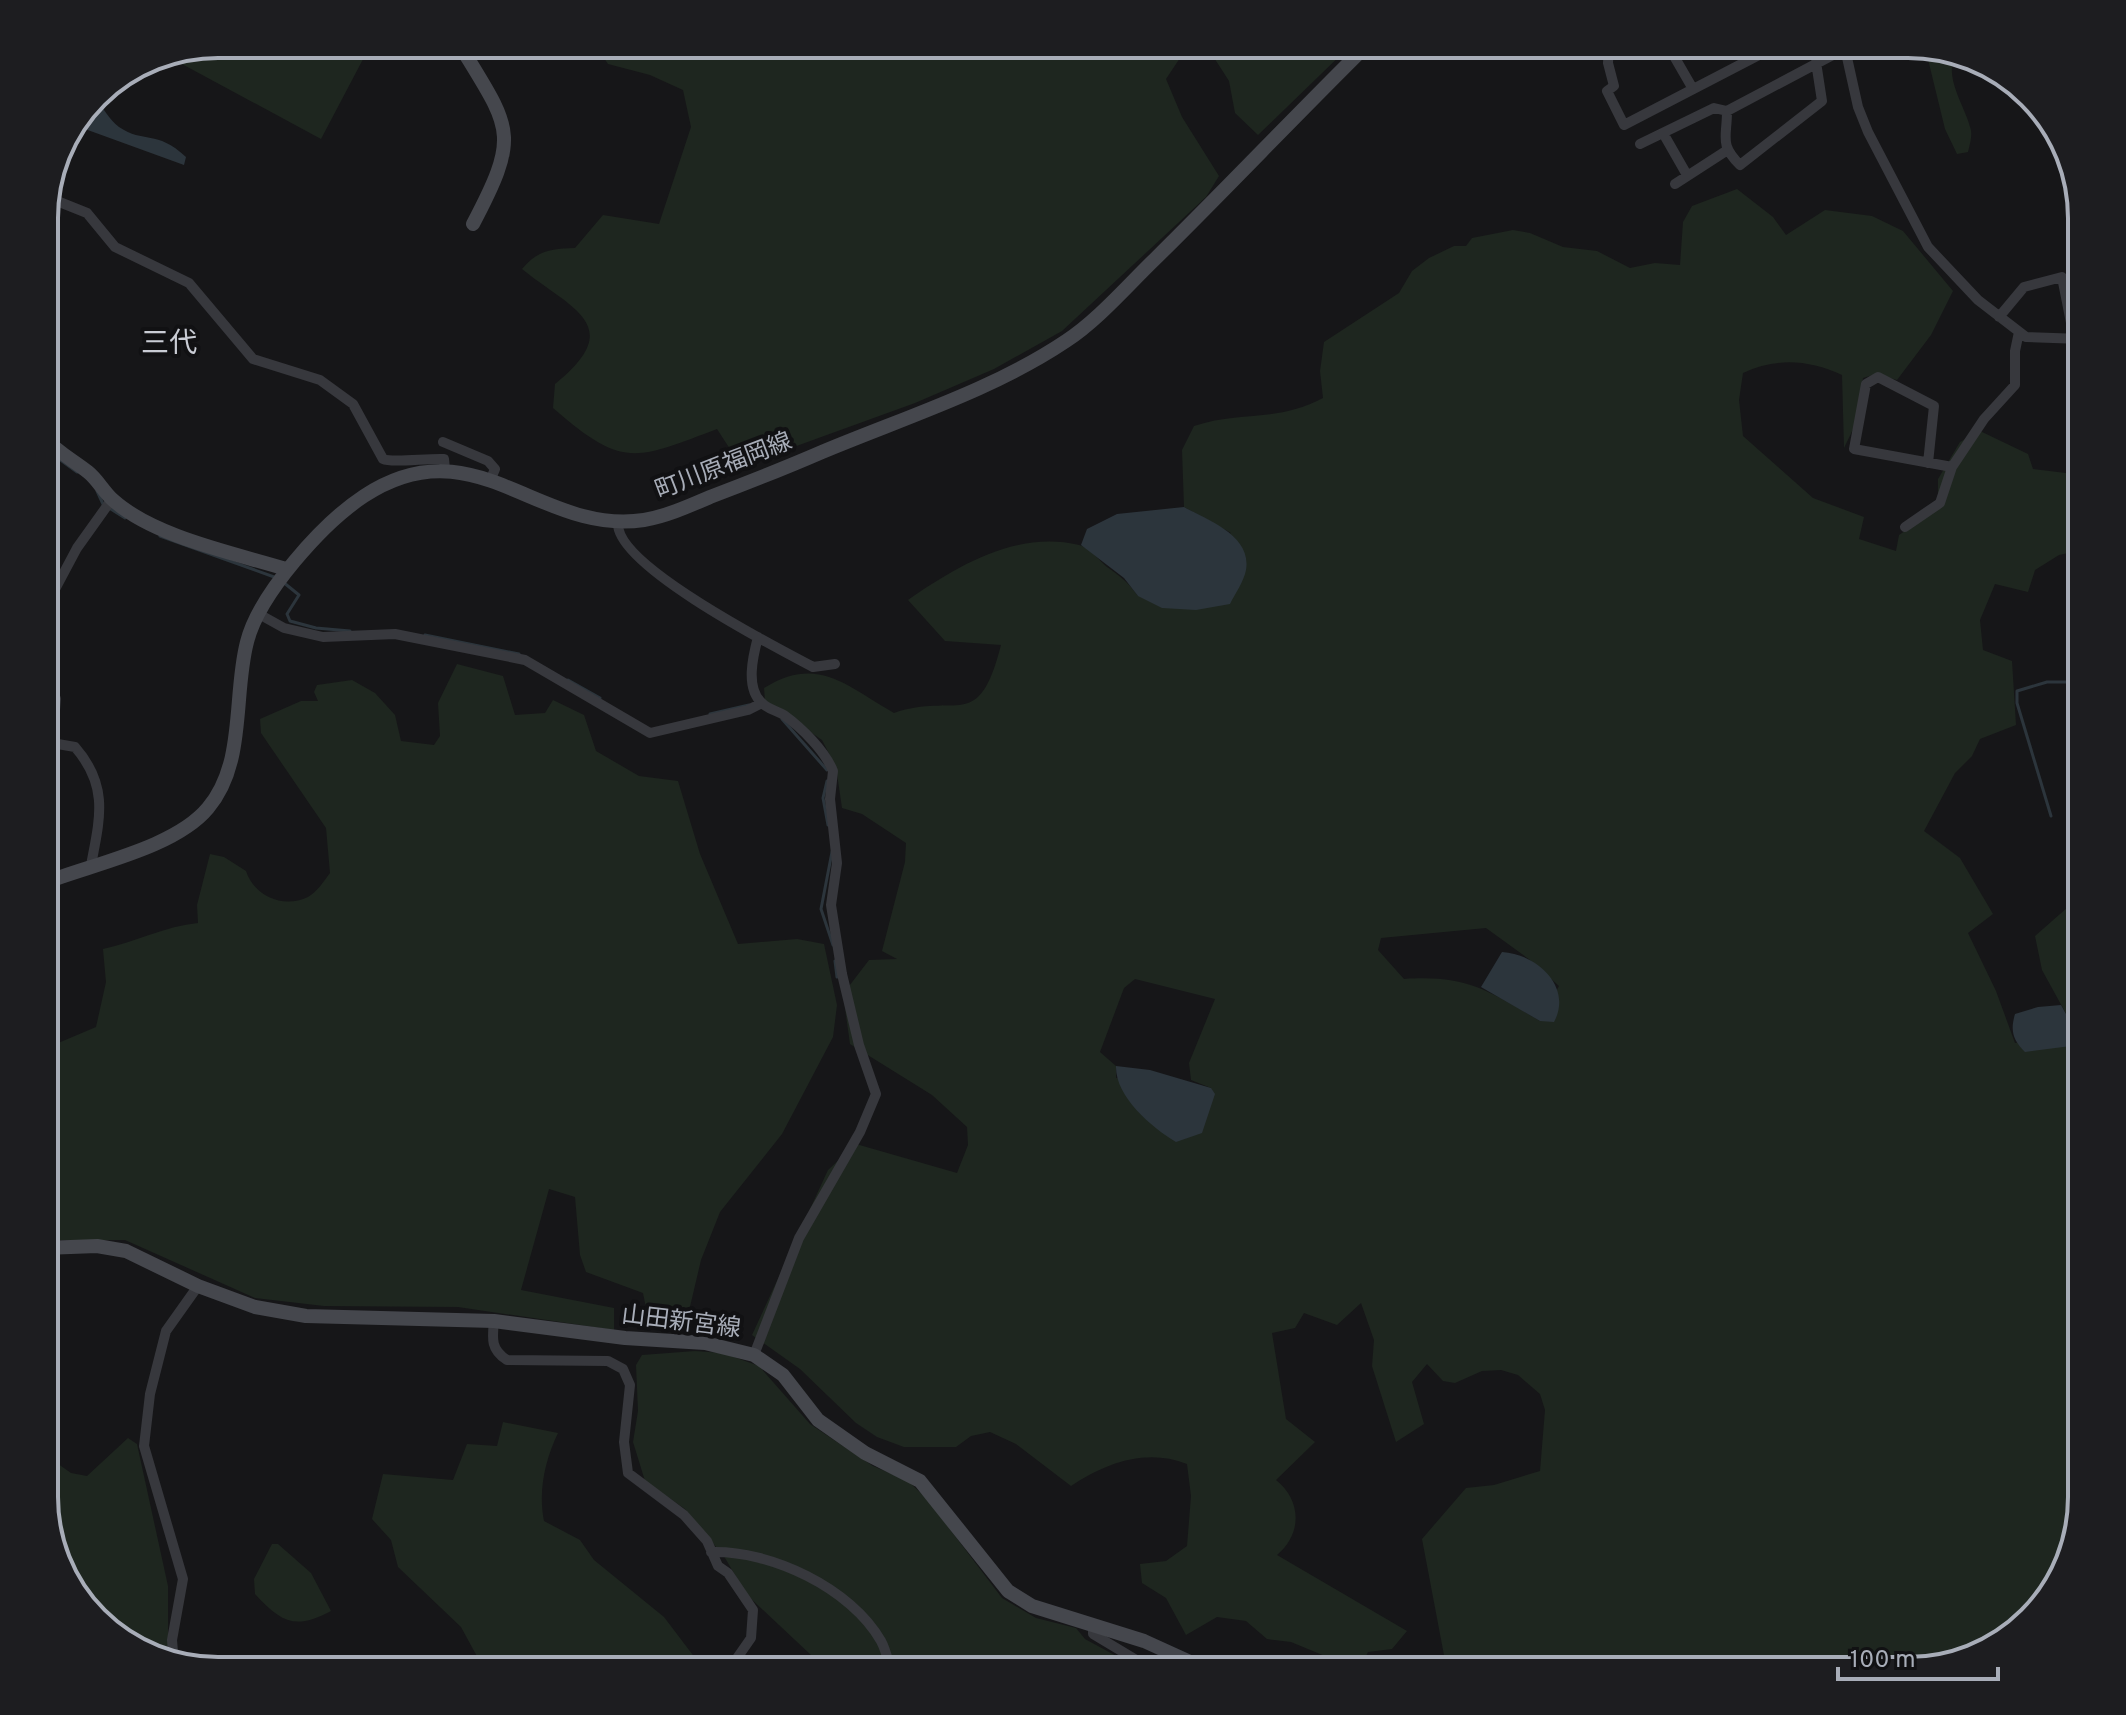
<svg xmlns="http://www.w3.org/2000/svg" width="2126" height="1715" font-family="Overpass,'Noto Sans JP',sans-serif">
<rect width="100%" height="100%" fill="#161618"/>
<path fill="#1e261f" fill-rule="evenodd" d="M218,44H371L321,139L169,57V54Z
M621,44H1352L1258,135L1235,113L1229,81L1211,53L1182,55L1166,79L1182,117L1219,176L1206,197L1062,331L994,369L915,403L741,466L717,429C635,460 623,469 553,408L555,384C628,325 571,309 522,269C538,250 551,249 575,248L603,215L659,224L691,127L683,90L650,75L608,64L598,49Z
M1925,47L1956,53C1943,77 1964,104 1970,127C1973,134 1970,144 1968,152L1957,154L1945,129Z
M1737,189L1773,217L1786,235L1825,210L1872,216L1903,231L1953,291L1931,335L1897,380L1876,374L1863,378L1857,421L1844,448L1842,375C1809,360 1777,357 1743,373L1739,400L1743,436L1813,498L1864,517L1859,539L1896,551L1899,535L1921,520L1938,498V479L1960,442L1980,431L2028,454L2033,469L2082,475V550L2059,555L2035,570L2028,592L1995,584L1980,620L1983,650L2012,661L2016,725L1980,739L1972,756L1955,773L1924,831L1960,858L1993,914L1968,933L1996,991L2015,1043L2075,1030L2042,970L2035,936L2068,907L2082,902V1498L2069,1563L2039,1611L1985,1653L1908,1671H1447L1422,1539L1466,1488L1494,1485L1540,1471L1545,1410L1540,1394L1518,1375L1501,1370L1482,1371L1455,1383L1443,1381L1427,1364L1412,1382L1424,1424L1396,1442L1372,1366L1374,1340L1361,1303L1337,1325L1304,1313L1295,1328L1272,1333L1286,1419L1315,1442L1276,1480C1301,1500 1303,1533 1277,1555L1407,1631L1392,1649L1368,1652L1362,1664L1337,1661L1291,1642L1267,1639L1246,1621L1217,1617L1186,1635L1166,1598L1142,1583L1140,1564L1166,1561L1187,1546L1191,1496L1187,1464C1146,1448 1106,1463 1071,1486L1016,1444L990,1432L971,1436L956,1447H904L877,1437L856,1423L800,1369L752,1335L828,1170L856,1144L957,1173L968,1145L967,1127L932,1095L850,1044L843,994L869,960L897,959L882,951L905,862L906,843L862,814L842,808L836,767L822,740L765,701L764,688C818,655 845,685 894,713C957,691 978,735 1001,645L945,641L908,600C956,567 1016,530 1079,545C1089,547 1099,560 1107,567C1120,576 1129,583 1138,596L1231,533L1184,507L1182,450L1194,426C1241,410 1276,423 1323,398L1320,371L1324,342L1399,293L1412,271L1429,258L1454,246H1466L1472,238L1513,230L1530,233L1563,247L1597,251L1630,268L1655,263L1680,265L1683,222L1692,206ZM1486,928L1530,960L1559,986L1540,1021C1487,990 1467,975 1404,979L1378,950L1381,938ZM1135,979L1215,999L1189,1063L1191,1080L1211,1088L1116,1078V1066L1100,1052L1124,988Z
M457,664L503,676L515,715L545,713L553,700L584,715L596,751L639,776L678,781L700,854L738,944L797,939L824,944L837,1005L833,1037L782,1134L720,1212L701,1260L685,1328H650L643,1293L586,1272L580,1255L575,1197L549,1189L521,1290L614,1308V1330L458,1307L324,1306L255,1298L125,1240H44V1049L96,1027L106,982L103,949C135,942 166,926 198,923L197,905L210,854L224,857L246,871C254,896 283,909 308,897C317,892 324,881 330,873L326,828L261,733L260,719L301,701H318L314,692L317,685L352,680L375,693L395,715L401,741L434,745L440,736L438,703Z
M695,1351L723,1353L759,1366L810,1424L873,1466L908,1481L927,1499L1002,1598L1036,1618L1076,1628L1085,1639L1131,1664L1130,1671H828L747,1595L725,1558L685,1509L645,1481L633,1442L638,1411L636,1365L642,1355Z
M503,1422L558,1433C545,1460 538,1491 544,1521L580,1540L594,1560L664,1617L705,1671H485L461,1627L398,1567L391,1540L372,1519L383,1474L453,1480L467,1444L497,1446Z
M128,1438L137,1444L168,1586V1663C155,1660 142,1650 130,1644C58,1602 44,1533 44,1454L71,1473L87,1476Z
M272,1544H278L311,1573L331,1611C295,1630 282,1623 255,1594L254,1579Z"/>
<path fill="#2c353c" d="M94,99C104,107 109,120 119,127C144,144 156,129 186,157L184,165L74,125Z
M1184,507C1207,520 1252,535 1246,570C1244,581 1235,594 1230,604L1196,610L1162,608L1138,596L1124,578L1081,545L1087,529L1117,514Z
M1502,952C1537,954 1573,987 1554,1022L1540,1021L1481,987Z
M2061,1005L2075,1030L2071,1046L2025,1052C2013,1040 2010,1031 2015,1014L2038,1007Z
M1116,1066L1150,1070L1211,1088L1215,1094L1202,1133L1176,1142C1151,1127 1115,1096 1116,1066Z"/>
<g fill="none" stroke-linecap="round" stroke-linejoin="round">
<path stroke="#2c353c" stroke-width="3" d="M44,448L77,472
M97,491L103,504L125,518
M160,536L277,578
M283,582L299,595L287,614L290,621L316,628L350,631
M425,635L519,654
M568,680L600,698
M710,714L749,705
M782,719L827,770
M827,781L823,798L828,825
M2051,816L2017,703V691L2047,682H2082
M832,852L821,909L833,945
M835,961L837,977"/>
<path stroke="#37383d" stroke-width="10" d="M1609,44L1608,63L1614,86L1607,91L1624,125L1780,44
M1667,44L1693,89
M1844,44L1858,107L1868,132L1928,247L1978,300L2026,337L2082,339
M1727,111C1727,138 1719,144 1740,165L1822,101L1816,62
M1663,133L1687,175
M1640,144L1714,108L1727,111L1844,49
M1675,184L1726,151
M47,197L87,213L115,247L189,283L253,359L320,380L353,404L383,459C392,463 428,458 444,459L445,469
M1999,317L2024,287L2062,277L2074,338
M443,442L488,461L495,469L490,481
M1928,463L1934,406L1878,377L1866,384L1854,449L1952,467L1984,419L2015,385V351L2019,332
M618,522C613,564 777,648 813,667L835,664
M1905,527L1940,503L1952,467
M44,610L77,548L112,499
M257,613L284,628L323,637L395,634L525,660L650,733L748,710L762,703
M44,670L56,699L52,743L75,747C109,786 100,818 91,865
M494,1321C492,1339 491,1350 507,1360L608,1361L623,1369L630,1385L624,1442L628,1473L684,1515L707,1541L718,1566L728,1573L753,1610L751,1638L728,1671
M754,1355L799,1238L860,1132L876,1094L859,1045L842,974L831,905L837,863L830,799L833,771C825,751 802,728 784,715C777,711 768,709 762,703C745,688 753,656 758,637
M711,1552C770,1550 851,1588 881,1641C886,1650 888,1661 891,1671
M1093,1624V1634L1138,1661L1136,1671
M174,1664L172,1640L183,1579L144,1446L150,1394L166,1331L198,1286"/>
<path stroke="#45474d" stroke-width="14" d="M459,44C511,129 521,133 473,224
M44,437C57,452 73,460 88,472C98,480 103,491 113,500C154,537 234,553 286,569
M44,883C92,864 175,848 208,808C246,763 233,695 247,642C259,594 323,523 364,496C475,423 539,536 644,520C667,516 689,506 710,497C747,483 785,468 822,452C903,418 993,390 1066,341C1098,320 1127,286 1155,259C1227,188 1296,115 1368,44
M44,1248L97,1246L126,1251L198,1286L255,1307L306,1316L494,1321L625,1338L705,1343L754,1355L783,1375L818,1420L865,1453L920,1481L1008,1591L1032,1606L1144,1641L1210,1671"/>
</g>
<g text-anchor="middle" dominant-baseline="central" stroke-width="8" stroke-linejoin="round" paint-order="stroke">
<g font-size="24" fill="#a8adb8" stroke="#111113">
<text transform="translate(724 467) rotate(-21)">町川原福岡線</text>
<text transform="translate(681 1323) rotate(7)">山田新宮線</text>
</g>
<g font-size="28" fill="#c9ccd4" stroke="#111113">
<text x="169" y="345">三代</text>
</g>
</g>
<path d="M0 0H2126V1715H0ZM218 58H1908A160 160 0 0 1 2068 218V1497A160 160 0 0 1 1908 1657H218A160 160 0 0 1 58 1497V218A160 160 0 0 1 218 58Z" fill="#1d1d20" fill-rule="evenodd"/>
<path fill="none" stroke="#a8adb8" stroke-width="4" d="M218 58H1908A160 160 0 0 1 2068 218V1497A160 160 0 0 1 1908 1657H218A160 160 0 0 1 58 1497V218A160 160 0 0 1 218 58Z"/>
<path d="M1838 1667v12h160v-12" fill="none" stroke="#a8adb8" stroke-width="4"/>
<text x="1850" y="1667" font-size="24" fill="#a8adb8" stroke="#111113" stroke-width="6" paint-order="stroke">100 m</text>
</svg>
